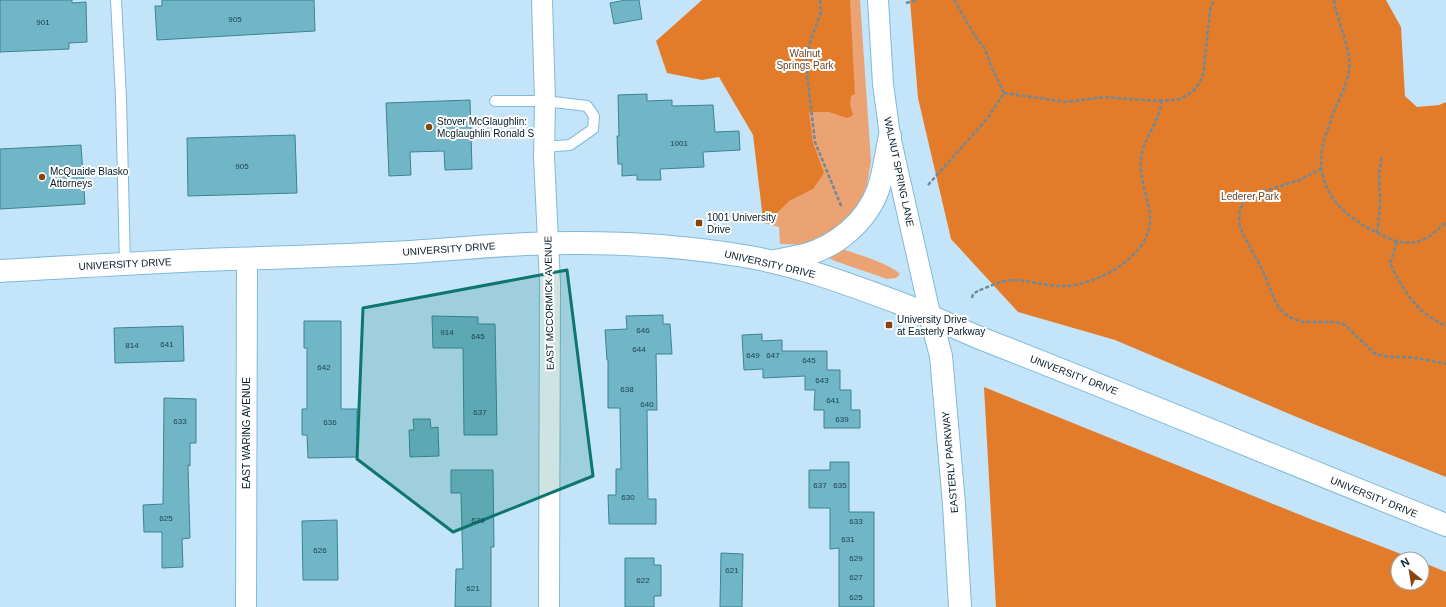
<svg xmlns="http://www.w3.org/2000/svg" width="1446" height="607" font-family="Arial,sans-serif">
<rect width="100%" height="100%" fill="#c4e5f9"/>
<path fill="#eca373" d="M720,0H860L871,161L865,196L845,225L806,245L780,244L779,227L760,222L768,216L775,215Z
M836,247C853,253 887,262 900,274L896,278L887,279L835,261L829,258L827,256Z"/>
<path fill="#e37c2a" d="M702,0H850L855,94L851,96L850,105L853,114L852,116L847,118L829,112H809L813,143L824,173L813,189L789,201L775,215L768,216L760,222L762,211L753,135L719,77L702,80L667,73L656,41Z
M910,0H1386L1401,27L1405,96L1417,107L1439,105L1446,102V477L1311,423L1115,340L1018,312L951,239L918,98Z
M984,387L1308,518L1414,559H1398V583H1422V562L1446,572V607H996Z"/>
<path fill="#70b6c6" stroke="#3d8392" d="M0,0H72V3L86,2L87,42L69,43V49L0,52Z
M162,0H314L315,31L157,40L155,6H162Z
M626,0H639L642,19L614,24L610,3Z
M647,94V101L672,100V106L713,105L715,132L739,131L740,150L703,152L704,167L660,169L661,180H637V175L622,176V164H618L617,136H619L618,95Z
M470,100L472,169L445,170L444,151L410,152L411,175L389,176L386,103Z
M295,135L297,193L188,196L187,138Z
M81,145L85,204L0,209V149Z
M663,315V324H670L672,354H656L657,410H647L648,499H656V524H609L608,495H616V469H621L620,408H608V360H607L605,330L627,329L626,316Z
M432,316L478,317V324H495L497,435H464L463,348H433Z
M304,321H341V409H357V457L308,458L307,435H302V409H307V348H304Z
M183,326L184,361L115,363L114,328Z
M762,334V341L782,340V351H827V370H840V390H851V410H860V428H824V410H814L815,390H805V376L763,378V369L744,370L742,335Z
M164,398L196,399V443H190V466L188,465L190,538L182,539L183,567L162,568V532H144L143,505L163,504Z
M413,419H430L431,428L438,427L439,456L410,457L409,430H414Z
M830,462H849V512H874V607H839V548L830,549V508H809V470H830Z
M451,470H493L494,547H491V607H455L456,569H463L461,493H451Z
M337,520L338,580H303L302,521Z
M721,553L743,554L742,607H720Z
M625,558H654V565H661V596H654V607H625Z"/>
<g fill="none" stroke-linecap="round" stroke-linejoin="round">
<defs>
<path id="service" d="M116,0L121,98L125,264
M495,101H545L587,106L594,116L593,129L570,145L544,147"/>
<path id="minor" d="M542,0L545,101L544,157L550,283L549,607
M878,0L883,84L890,136L931,318
M246,607L247,259"/>
<path id="secondary" d="M775,261C785,259 795,257 805,255C837,246 866,222 878,190C884,173 886,154 890,136
M0,271C68,267 135,263 203,260C266,258 328,256 391,253C436,251 481,246 526,244C599,241 672,244 744,256C798,265 851,285 902,304C930,315 957,329 985,340C1139,400 1292,464 1446,525
M931,318L941,356L954,504L960,607"/>
</defs>
<use href="#service" stroke="#81b9d8" stroke-width="12"/>
<use href="#minor" stroke="#81b9d8" stroke-width="22"/>
<use href="#secondary" stroke="#81b9d8" stroke-width="24"/>
<path stroke="#6e8a9a" stroke-width="2.5" stroke-dasharray="4 2" stroke-linecap="butt" d="M820,0L821,12L809,45L806,65L815,142L842,208
M954,0L974,34L985,49L992,68L1004,93
M1334,0C1337,22 1352,50 1349,71C1347,83 1339,100 1334,111C1329,127 1321,144 1321,161C1322,201 1352,221 1384,236C1411,249 1425,243 1446,222
M906,3L918,0
M1004,93L1066,102L1105,97L1156,101L1175,100L1180,99L1192,92L1198,85L1203,76L1210,10L1214,0
M1322,168L1300,180L1252,195L1246,199L1240,209L1239,216L1240,227L1244,236L1263,271L1276,303L1281,310L1289,317L1302,322H1336L1345,325L1374,353C1389,359 1400,356 1415,358C1425,359 1436,362 1446,364
M928,185L987,119L1004,93
M1377,233L1380,206L1379,174L1382,156
M1397,242L1390,263C1398,280 1408,298 1422,311C1429,317 1438,322 1446,326
M972,298L973,294L978,291C987,287 1005,279 1015,280C1032,281 1049,287 1066,286C1098,284 1146,258 1150,223C1151,202 1139,181 1141,160C1142,140 1159,123 1162,101"/>
<use href="#service" stroke="#fff" stroke-width="10"/>
<use href="#minor" stroke="#fff" stroke-width="20"/>
<use href="#secondary" stroke="#fff" stroke-width="22"/>
</g>
<path fill="#0f766e" fill-opacity="0.2" stroke="#0f766e" stroke-width="3" stroke-linejoin="round" d="M567,270L593,476L453,532L357,459L363,308Z"/>
<g fill="#874610" stroke="#fff" stroke-width="1.5">
<circle cx="429" cy="127" r="4"/>
<circle cx="42" cy="177" r="4"/>
<rect x="695" y="219" width="8" height="8" rx="2"/>
<rect x="885" y="321" width="8" height="8" rx="2"/>
</g>
<g text-anchor="middle" dominant-baseline="central" stroke-width="4" stroke-linejoin="round" paint-order="stroke">
<g font-size="8" fill="#1f414e">
<text x="235" y="19">905</text>
<text x="43" y="22">901</text>
<text x="679" y="143">1001</text>
<text x="242" y="166">905</text>
<text x="643" y="330">646</text>
<text x="447" y="332">914</text>
<text x="478" y="336">645</text>
<text x="167" y="344">641</text>
<text x="132" y="345">814</text>
<text x="639" y="349">644</text>
<text x="753" y="355">649</text>
<text x="773" y="355">647</text>
<text x="809" y="360">645</text>
<text x="324" y="367">642</text>
<text x="822" y="380">643</text>
<text x="627" y="389">638</text>
<text x="833" y="400">641</text>
<text x="647" y="404">640</text>
<text x="480" y="412">637</text>
<text x="842" y="419">639</text>
<text x="180" y="421">633</text>
<text x="330" y="422">636</text>
<text x="820" y="485">637</text>
<text x="840" y="485">635</text>
<text x="628" y="497">630</text>
<text x="166" y="518">625</text>
<text x="478" y="520">629</text>
<text x="856" y="521">633</text>
<text x="848" y="539">631</text>
<text x="320" y="550">626</text>
<text x="856" y="558">629</text>
<text x="732" y="570">621</text>
<text x="856" y="577">627</text>
<text x="643" y="580">622</text>
<text x="473" y="588">621</text>
<text x="856" y="597">625</text>
</g>
<g font-size="10" fill="#6e4325" stroke="#fff">
<text x="805" y="53">Walnut<tspan x="805" dy="12">Springs Park</tspan></text>
<text x="1250" y="196">Lederer Park</text>
</g>
<g font-size="10" fill="#041a26" stroke="#fff" text-anchor="start">
<text x="437" y="121">Stover McGlaughlin:<tspan x="437" dy="12">Mcglaughlin Ronald S</tspan></text>
<text x="50" y="171">McQuaide Blasko<tspan x="50" dy="12">Attorneys</tspan></text>
<text x="707" y="217">1001 University<tspan x="707" dy="12">Drive</tspan></text>
<text x="897" y="319">University Drive<tspan x="897" dy="12">at Easterly Parkway</tspan></text>
</g>
<g font-size="10" fill="#041a26" stroke="#fff">
<text transform="translate(899 172) rotate(78)">WALNUT SPRING LANE</text>
<text transform="translate(449 249) rotate(-4)">UNIVERSITY DRIVE</text>
<text transform="translate(125 264) rotate(-3)">UNIVERSITY DRIVE</text>
<text transform="translate(770 264) rotate(13)">UNIVERSITY DRIVE</text>
<text transform="translate(549 303) rotate(-91)">EAST MCCORMICK AVENUE</text>
<text transform="translate(1074 375) rotate(21)">UNIVERSITY DRIVE</text>
<text transform="translate(246 433) rotate(-90)">EAST WARING AVENUE</text>
<text transform="translate(950 462) rotate(-95)">EASTERLY PARKWAY</text>
<text transform="translate(1374 497) rotate(22)">UNIVERSITY DRIVE</text>
</g>
</g>
<g transform="translate(1410 571) rotate(330)"><circle r="19" fill="#ffffff" stroke="#9ba3a8"/>
<path d="M0-3L7 15L0 10L-7 15Z" fill="#874610"/>
<text y="-6" font-size="11" font-weight="bold" text-anchor="middle" fill="#041a26">N</text>
</g>
</svg>
